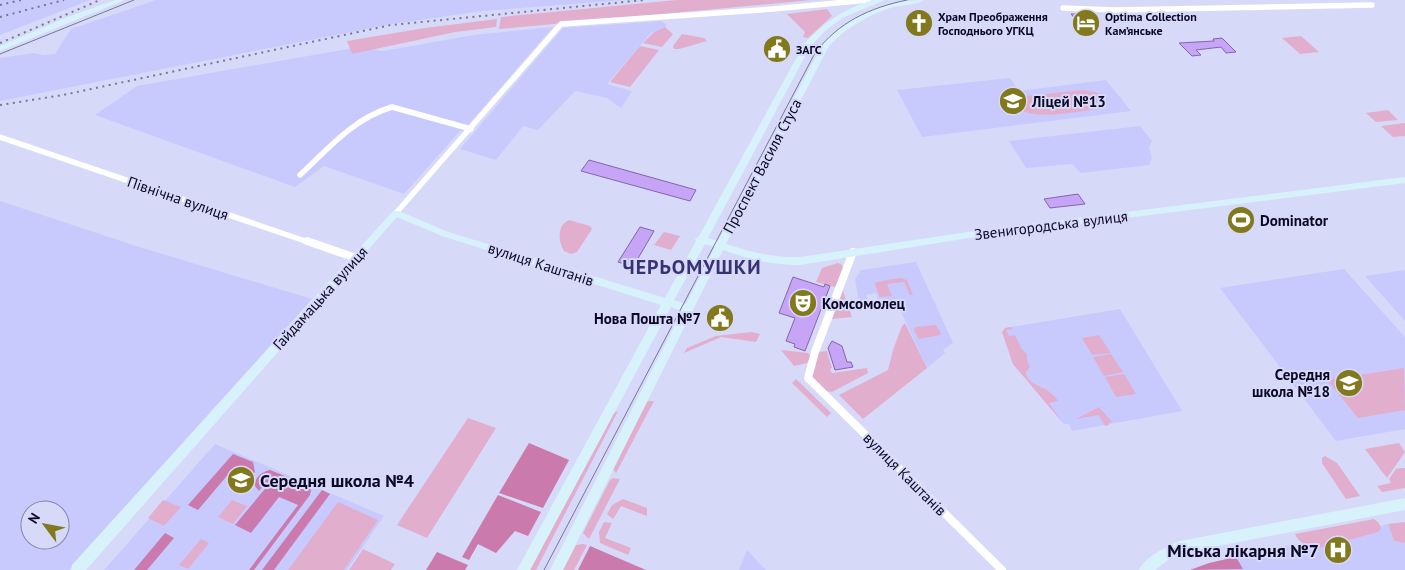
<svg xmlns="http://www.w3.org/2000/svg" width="1405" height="570" font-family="'PT Sans',sans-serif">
<rect width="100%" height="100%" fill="#d7d9f9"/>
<path fill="#c8cafe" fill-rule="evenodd" d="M0,0H90L0,35Z
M156,0H624L483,11L392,24L0,101V58L34,53L43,55L55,54L71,29Z
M662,21L667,26L651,33L607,84L632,91L621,108L607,98L575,91L538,130L523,126L496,160L460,149L563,28Z
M553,27L463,131H460L404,194L324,166L295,187L95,115L137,86L359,47L383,51L474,35Z
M1010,78L1019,91L1106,80L1131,111L922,137L897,90Z
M1140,126L1152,141L1149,147L1152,158L1149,165L1081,173L1072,164L1026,168L1009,141Z
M0,201L136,246L312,299L69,570H0ZM30,510H60V540H30Z
M916,262L953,343L943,350L945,353L927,368L898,305L886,309L882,299H878L876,293L866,295L868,301L859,302L855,279L861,270Z
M1344,269L1405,337V429L1336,441L1220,288Z
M1405,270V321L1365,276Z
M1120,309L1182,411L1072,431L1069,424H1064L1013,364L1002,332L1005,328Z
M215,444L384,516L347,570H104Z
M1388,524L1394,541L1405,543V570H1190L1209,563Z
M747,550L766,570H739Z"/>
<path fill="#e2aecd" d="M677,0H812L499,29L501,17Z
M827,9L832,16L808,38L803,37L805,32L787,14Z
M497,19L496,27L455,32L352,54L347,41L425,28Z
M665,27L673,34L662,47L643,43L654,32Z
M682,34L704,38L707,41L679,49H674L673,46Z
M1301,36L1319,52L1300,54L1282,38Z
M640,46L659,50L630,87L610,82Z
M1084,90L1102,94L1107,102V105L1098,109C1080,111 1022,124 1015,103L1017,100L1025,96Z
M1388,110L1398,120L1376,122L1366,113Z
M1405,123V136L1393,137L1381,126Z
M569,220L590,226L592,229L577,252L571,254L564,251C558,241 557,225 569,220Z
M664,232L680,236L671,250L654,245Z
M838,263L842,265L843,269L835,287L816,282L822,268Z
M900,278L907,280L913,295H910L904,282L887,284L892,296L880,297L875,285L876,282Z
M843,291L852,317L832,319Z
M905,323L927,368L863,419L839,395L888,370L893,350L902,326Z
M936,325L941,333L940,335L919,339L914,331L915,327Z
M1012,327L1013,329L1006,330L1009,336L1015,335L1021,348L1027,354V361L1030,367L1026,372C1028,388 1048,384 1058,401L1049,403L1062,422L1013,364L1002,332L1005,328Z
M751,332L760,334L756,342L721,337L684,353L687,348L716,336Z
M1099,335L1111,353L1092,355L1082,338Z
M781,350L808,353L811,356L807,363L794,366Z
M827,351L832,368L830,369L832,373L867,368L868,373L832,392L825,391L812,377V374L818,352Z
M1111,354L1123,372L1104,376L1093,357Z
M1404,368L1405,410L1358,418L1327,380Z
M1124,374L1136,394L1116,397L1105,377Z
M796,379L831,413L827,417L792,383Z
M650,401H654L616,473L613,469L646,402Z
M1099,407L1112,422L1108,423L1109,425L1105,426L1099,415L1076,419Z
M618,411L536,570H530L614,413Z
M468,418L496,428L427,538L397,525Z
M1399,443L1405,452L1387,478L1365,449Z
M1325,456L1337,463L1360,496L1346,499L1322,463V458Z
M1400,468H1405V488L1382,492L1377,486L1391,483L1389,479L1396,469Z
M613,478L620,479L589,539L583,533L610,480Z
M623,499L647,508V516L621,506L613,519L607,514L612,505Z
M163,500L181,507L164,526L148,518Z
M232,500L247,506L233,524L218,517Z
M338,502L378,520L344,570H288Z
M1374,519L1379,523L1381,529L1378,532L1316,549C1308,547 1298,542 1295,534Z
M604,522L612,523L605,538L631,548L628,555L600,543L599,532Z
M1405,522V543L1394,541L1388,524Z
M201,539L209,543L188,569L179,565Z
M583,544L587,545L574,570H563L576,545Z
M363,549L395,564L391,570H349Z"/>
<path fill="#ca7aac" d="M529,443L569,460L543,508L499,493Z
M233,454L253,462L255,472L249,479L231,471L198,510L188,505Z
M270,470L307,485L311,490L310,495L254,570H249L298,505L279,497L251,533L235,525L269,484L266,482L259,491L255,486C255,476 262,472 270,470Z
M322,490L330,494L274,570H262Z
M498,495L541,512L528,536L515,531L496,553L478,544L469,560L462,557Z
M165,533L174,538L147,570H134Z
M590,546L646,570H578Z
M437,552L468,565L465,570H426Z
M1236,557L1243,569L1190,570L1209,563Z"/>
<path fill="#c7a5f6" stroke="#8365ab" d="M1071,14H1087L1097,26L1082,27Z
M1222,38L1236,52L1226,53L1221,47L1196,50L1201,55L1192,56L1179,43L1214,41L1213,39Z
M589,160L689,188L696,190L690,201L581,171Z
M1078,194L1085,204L1050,208L1044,199Z
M640,227L654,231L633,267L618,262Z
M793,277L824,287L825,284L830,286L805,351L794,347L795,344L786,341L795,318L779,313Z
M832,341L842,346L847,362H851L853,367L835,370L828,348Z"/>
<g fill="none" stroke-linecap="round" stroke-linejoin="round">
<path stroke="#fff" stroke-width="5.5" d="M1063,8L1115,10L1372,5
M0,137L311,243
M300,175C328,149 354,118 392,107L471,129
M396,213L561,24L773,9L868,0"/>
<path stroke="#fff" stroke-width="8" d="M307,241L356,258
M853,252L815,352L808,378L1002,570"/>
<path fill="#d8f2fb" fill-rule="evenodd" d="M115,0H125L0,51V46L65,18Z
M873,0H885L842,18L825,31L810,47L708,238L718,241L823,43C850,16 885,0 924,0C916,5 903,5 893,7C868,15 847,27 829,46L726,244C751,252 774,258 800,257L975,231L1405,177V183L975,237L800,265C772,265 749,259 723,250L563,570H550L682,311L671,307L530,570H517L661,305L442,236L397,217L86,570H71L72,565L393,211H399L448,232L665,298L696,241L695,239L699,236L804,44C823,23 845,8 873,0ZM705,244L715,247L686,304L674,300Z
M1405,498V510L1181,553L1172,557L1155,570H1139C1144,557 1168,546 1180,541Z"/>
<path stroke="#777795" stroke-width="1" d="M0,54L134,0
M544,570L815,53C839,22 869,8 907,0"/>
<path stroke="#777795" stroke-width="2" stroke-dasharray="2 4.5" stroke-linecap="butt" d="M0,5L21,0
M0,17L64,0
M0,43L100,0
M0,105L63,95L391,25L644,0"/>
</g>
<defs>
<symbol id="church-disc" viewBox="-11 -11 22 22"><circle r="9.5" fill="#82781c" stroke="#d7d9f9"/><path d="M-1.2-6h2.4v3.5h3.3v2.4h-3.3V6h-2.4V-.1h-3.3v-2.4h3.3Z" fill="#fff"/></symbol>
<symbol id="hotel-disc" viewBox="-11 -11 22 22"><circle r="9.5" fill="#82781c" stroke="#d7d9f9"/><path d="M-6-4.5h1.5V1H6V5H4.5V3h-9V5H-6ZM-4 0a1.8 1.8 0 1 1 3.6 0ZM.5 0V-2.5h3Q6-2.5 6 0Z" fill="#fff"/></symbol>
<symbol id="civic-disc" viewBox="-11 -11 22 22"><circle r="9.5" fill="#82781c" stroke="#d7d9f9"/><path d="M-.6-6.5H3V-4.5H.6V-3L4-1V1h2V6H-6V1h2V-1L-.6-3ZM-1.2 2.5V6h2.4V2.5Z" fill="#fff"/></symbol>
<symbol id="school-disc" viewBox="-11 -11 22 22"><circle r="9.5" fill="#82781c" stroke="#d7d9f9"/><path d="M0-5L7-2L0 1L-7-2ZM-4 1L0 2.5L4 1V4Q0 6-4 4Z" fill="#fff"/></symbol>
<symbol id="stadium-disc" viewBox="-11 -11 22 22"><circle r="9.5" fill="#82781c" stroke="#d7d9f9"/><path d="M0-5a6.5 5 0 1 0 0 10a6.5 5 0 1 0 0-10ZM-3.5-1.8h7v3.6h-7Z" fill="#fff"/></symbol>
<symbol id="theatre-disc" viewBox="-11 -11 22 22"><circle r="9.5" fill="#82781c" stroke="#d7d9f9"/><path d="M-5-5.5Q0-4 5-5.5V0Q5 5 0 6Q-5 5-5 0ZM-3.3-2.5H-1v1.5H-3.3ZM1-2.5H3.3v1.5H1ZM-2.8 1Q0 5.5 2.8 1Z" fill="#fff"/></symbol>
<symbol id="hospital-disc" viewBox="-11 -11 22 22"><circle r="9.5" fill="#82781c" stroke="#d7d9f9"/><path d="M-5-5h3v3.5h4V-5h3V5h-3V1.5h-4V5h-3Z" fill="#fff"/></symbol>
</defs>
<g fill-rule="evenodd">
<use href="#church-disc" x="903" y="7" width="32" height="32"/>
<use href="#hotel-disc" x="1070" y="7" width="32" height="32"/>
<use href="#civic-disc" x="761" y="33" width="32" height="32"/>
<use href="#school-disc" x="997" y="85" width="32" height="32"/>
<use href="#stadium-disc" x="1225" y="204" width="32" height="32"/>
<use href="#theatre-disc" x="787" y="287" width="32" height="32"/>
<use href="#civic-disc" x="704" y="302" width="32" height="32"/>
<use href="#school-disc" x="1333" y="367" width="32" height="32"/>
<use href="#school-disc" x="225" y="464" width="32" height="32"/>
<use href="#hospital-disc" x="1322" y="534" width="32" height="32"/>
</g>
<g text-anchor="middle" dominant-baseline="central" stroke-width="4" stroke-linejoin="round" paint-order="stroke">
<g font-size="12" font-weight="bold" fill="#0b0824" stroke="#d7d9f9" text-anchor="start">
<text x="938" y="16">Храм Преображення<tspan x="938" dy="14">Господнього УГКЦ</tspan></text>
<text x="1105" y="16">Optima Collection<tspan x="1105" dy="14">Кам’янське</tspan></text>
<text x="796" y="49">ЗАГС</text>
</g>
<g font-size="15" font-weight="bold" fill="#0b0824" stroke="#d7d9f9" text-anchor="start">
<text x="1032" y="101">Ліцей №13</text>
<text x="1260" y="220">Dominator</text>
<text x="822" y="303">Комсомолец</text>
<text x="701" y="318" text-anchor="end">Нова Пошта №7</text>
<text x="1330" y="374" text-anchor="end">Середня<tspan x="1330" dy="17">школа №18</tspan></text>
</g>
<g font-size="15" fill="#0b0824" stroke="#d7d9f9">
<text transform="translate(762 166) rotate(-62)">Проспект Василя Стуса</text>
<text transform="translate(178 198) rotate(19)">Північна вулиця</text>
<text transform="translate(1051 225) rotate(-7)">Звенигородська вулиця</text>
<text transform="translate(541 264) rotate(18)">вулиця Каштанів</text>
<text transform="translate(320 298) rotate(-48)">Гайдамацька вулиця</text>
<text transform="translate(905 474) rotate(45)">вулиця Каштанів</text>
</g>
<g font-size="18" font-weight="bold" fill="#0b0824" stroke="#d7d9f9" text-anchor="start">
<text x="260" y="480">Середня школа №4</text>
<text x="1319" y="550" text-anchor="end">Міська лікарня №7</text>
</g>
<g font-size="20" font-weight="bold" letter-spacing="1" fill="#373274" stroke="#d7d9f9">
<text x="692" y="267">ЧЕРЬОМУШКИ</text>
</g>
</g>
<g transform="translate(45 525) rotate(302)"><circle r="24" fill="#d7d9f9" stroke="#8585a4"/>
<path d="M0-4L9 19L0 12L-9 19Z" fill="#82781c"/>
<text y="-8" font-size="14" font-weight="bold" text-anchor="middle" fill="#0b0824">N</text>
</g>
</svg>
